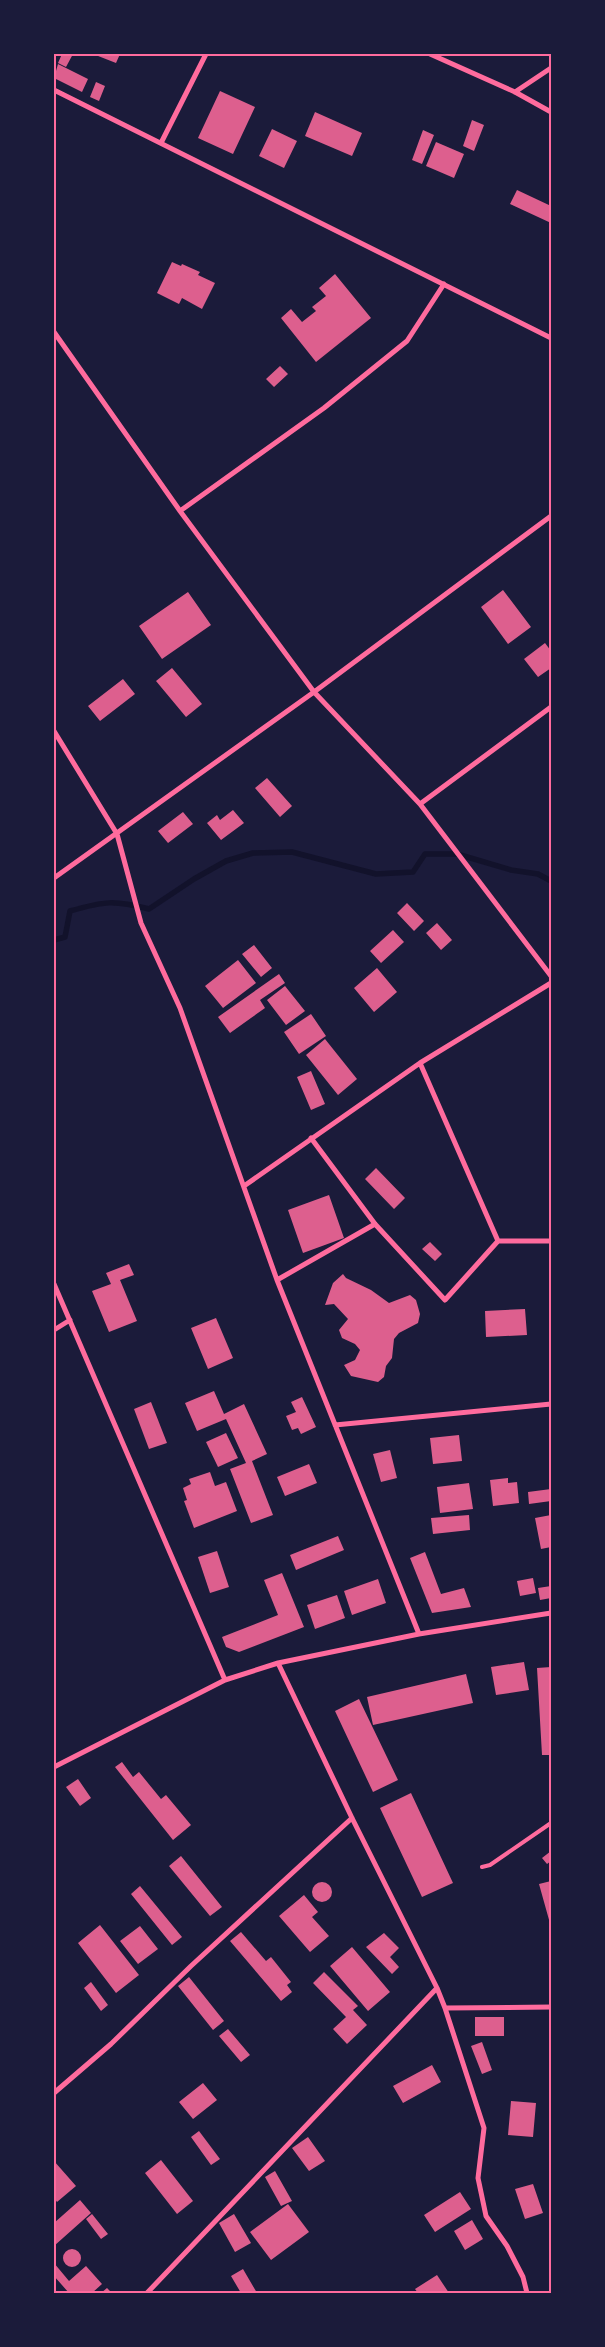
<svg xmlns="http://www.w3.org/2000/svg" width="605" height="2347" font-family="'Sofia Sans Condensed',sans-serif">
<rect width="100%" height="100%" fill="#1b1b3a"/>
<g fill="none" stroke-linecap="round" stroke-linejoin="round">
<path stroke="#12122b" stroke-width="5.5" d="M54,940L65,937L70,911C105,901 114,900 149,909L194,879L226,861L253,853L292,852L376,874L413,872L425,854H457L511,870L538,874L551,881"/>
</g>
<path fill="#dd5f8e" d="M62,54H73L66,67L58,63Z
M93,54H120L116,63Z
M58,64L88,79L82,92L54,78Z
M96,82L105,86L99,101L90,97Z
M220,91L255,107L233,154L198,138Z
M315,112L362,133L352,156L305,136Z
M472,120L484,125L474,151L463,146Z
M272,129L297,141L284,168L259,156Z
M423,130L434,135L422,164L412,160Z
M436,142L464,154L454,178L426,166Z
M517,190L551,206V223L510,204Z
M172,262L181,266L182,264L200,272L198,275L215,283L202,309L182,298L179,304L157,293Z
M335,274L371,318L316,362L281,318L291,309L302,322L316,311L312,307L326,296L319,288Z
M280,366L288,374L274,387L266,379Z
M503,590L531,627L508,644L481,607Z
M188,592L211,625L162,659L139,626Z
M545,643L551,651V668L538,677L524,659Z
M172,668L202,704L186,717L156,681Z
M123,679L135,694L100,721L88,706Z
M267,778L292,806L280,817L255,788Z
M233,810L244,823L221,840L207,823L217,815L220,820Z
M183,812L193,824L168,843L158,831Z
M407,903L424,921L414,931L397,913Z
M437,923L452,940L441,950L426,933Z
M393,930L404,942L381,963L370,951Z
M254,945L272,968L261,977L242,954Z
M238,960L256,983L223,1008L205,986Z
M377,968L397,992L374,1012L354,988Z
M279,974L285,983L260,1000L265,1008L230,1033L218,1017Z
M285,986L305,1011L286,1025L267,1000Z
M311,1014L326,1036L299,1054L284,1032Z
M325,1039L357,1079L338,1095L306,1055Z
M311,1071L325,1104L311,1110L297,1077Z
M376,1168L405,1198L394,1209L365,1179Z
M329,1195L344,1238L303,1253L288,1210Z
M430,1242L442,1254L435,1261L422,1249Z
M129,1264L134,1275L120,1280L137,1321L109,1332L92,1291L111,1284L106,1273Z
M343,1274L346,1278L371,1290L389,1303L410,1295L416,1300L420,1314L418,1323L399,1333L394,1339L392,1358L386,1366L384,1377L378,1382L351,1376L344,1365L355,1360L360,1350L355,1344L342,1338L339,1330L348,1319L334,1304L325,1305L333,1283Z
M525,1309L527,1335L486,1337L485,1311Z
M216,1318L233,1358L208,1369L191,1328Z
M214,1391L224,1414L244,1404L267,1454L252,1461L273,1515L251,1523L230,1469L246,1463L226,1419L197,1431L185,1403Z
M302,1397L316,1427L301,1434L298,1428L292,1430L286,1416L296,1412L291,1402Z
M151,1402L167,1443L149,1449L134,1409Z
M226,1433L238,1458L218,1467L206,1442Z
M459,1435L462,1461L433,1464L430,1438Z
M390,1450L397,1478L381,1482L373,1454Z
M309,1464L317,1483L285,1496L277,1477Z
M210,1472L215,1486L226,1482L237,1511L194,1528L184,1501L187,1500L183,1488L191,1484L189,1479Z
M508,1478V1483L517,1482L519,1503L493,1506L490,1480Z
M469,1483L473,1509L440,1513L437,1487Z
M551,1489V1501L529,1504L528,1492Z
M469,1515L470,1530L433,1534L431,1518Z
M551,1515V1547L541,1549L535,1518Z
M338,1536L344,1550L296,1570L290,1555Z
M217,1551L229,1587L210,1593L198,1557Z
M425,1552L441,1594L464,1588L471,1607L432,1613L410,1558Z
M282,1573L304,1627L239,1652L226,1647L222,1637L278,1615L264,1580Z
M533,1578L536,1593L520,1596L517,1581Z
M378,1579L386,1603L352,1615L344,1591Z
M551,1586V1598L540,1600L538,1588Z
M337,1595L345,1618L315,1629L307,1605Z
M524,1662L529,1690L496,1695L491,1667Z
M551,1667V1755H542L537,1668Z
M466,1674L473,1703L373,1725L367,1697Z
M359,1699L398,1780L373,1792L335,1711Z
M122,1762L133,1777L139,1772L161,1799L166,1795L191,1825L173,1840L115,1767Z
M78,1779L91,1798L80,1806L66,1787Z
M411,1793L453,1883L422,1897L380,1808Z
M551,1851V1861L547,1864L542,1858Z
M181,1856L222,1907L210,1916L169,1866Z
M551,1881V1927L539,1884Z
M312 1892a10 10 0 1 1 20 0a10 10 0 1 1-20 0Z
M140,1886L182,1937L172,1945L131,1894Z
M304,1895L318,1912L312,1917L329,1936L310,1952L279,1916Z
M100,1925L139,1975L116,1993L78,1943Z
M140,1926L158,1949L138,1964L120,1941Z
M241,1932L266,1961L271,1957L291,1982L287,1985L292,1992L281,2001L230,1941Z
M384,1933L399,1948L390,1957L399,1967L392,1974L366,1947Z
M352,1947L390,1992L368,2011L330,1966Z
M324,1972L358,2006L353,2010L367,2025L347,2044L333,2029L346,2017L313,1983Z
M189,1977L224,2021L213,2030L178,1986Z
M91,1982L108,2005L101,2011L84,1988Z
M475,2017H504V2036H475Z
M228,2029L250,2055L241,2062L219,2036Z
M482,2042L492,2070L482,2074L471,2046Z
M432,2065L441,2082L403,2103L393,2086Z
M203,2083L217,2100L193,2119L179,2102Z
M511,2101L536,2103L533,2137L508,2135Z
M199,2131L220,2159L211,2165L191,2137Z
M308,2137L325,2161L309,2171L292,2148Z
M161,2160L193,2201L177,2214L145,2173Z
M54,2161L76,2186L57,2202L54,2198Z
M275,2171L292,2201L281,2206L265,2177Z
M533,2184L543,2213L525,2219L515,2189Z
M460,2192L471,2209L435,2232L424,2215Z
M80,2200L91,2213L54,2246V2223Z
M288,2204L309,2232L271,2260L250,2232Z
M92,2214L108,2234L101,2239L86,2219Z
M234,2214L251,2243L235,2252L219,2223Z
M472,2220L483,2239L465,2250L454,2231Z
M63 2258a9 9 0 1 1 18 0a9 9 0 1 1-18 0Z
M54,2263L69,2281L86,2266L102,2284L92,2293H69L54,2276Z
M243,2269L257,2293H241L231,2276Z
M437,2275L449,2293H418L415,2289Z
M107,2288L112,2293H101Z"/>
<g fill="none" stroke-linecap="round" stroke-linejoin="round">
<path stroke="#ff6b9d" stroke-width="4" d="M482,1867L490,1865L551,1823"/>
<path stroke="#ff6b9d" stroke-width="5" d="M430,54L515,92L551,112
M54,90L551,338
M515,92L551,68
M161,143L206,54
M54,332L180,511L314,692L420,804L551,976
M180,511L324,408L407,341L444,284
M54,731L117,834L141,923L180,1008L277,1280L419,1634
M420,804L551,707
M54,878L314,692L551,516
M420,1063L498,1241
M311,1138L375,1224L445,1300L498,1241H551
M244,1186L420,1063L551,983
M277,1280L375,1224
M54,1284L225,1680
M54,1330L70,1320
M335,1425L551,1404
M54,1767L225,1680L278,1663L419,1634L551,1613
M437,1988L445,2008L551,2007
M445,2008L484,2128L478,2178L486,2216L507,2246L523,2277L527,2293
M54,2093L111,2044L191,1966L352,1818
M147,2293L437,1988L352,1818L278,1663"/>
</g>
<rect width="605" height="2347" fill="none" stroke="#1b1b3a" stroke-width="110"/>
<rect x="55" y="55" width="495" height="2237" fill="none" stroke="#ff6b9d" stroke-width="2"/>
</svg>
